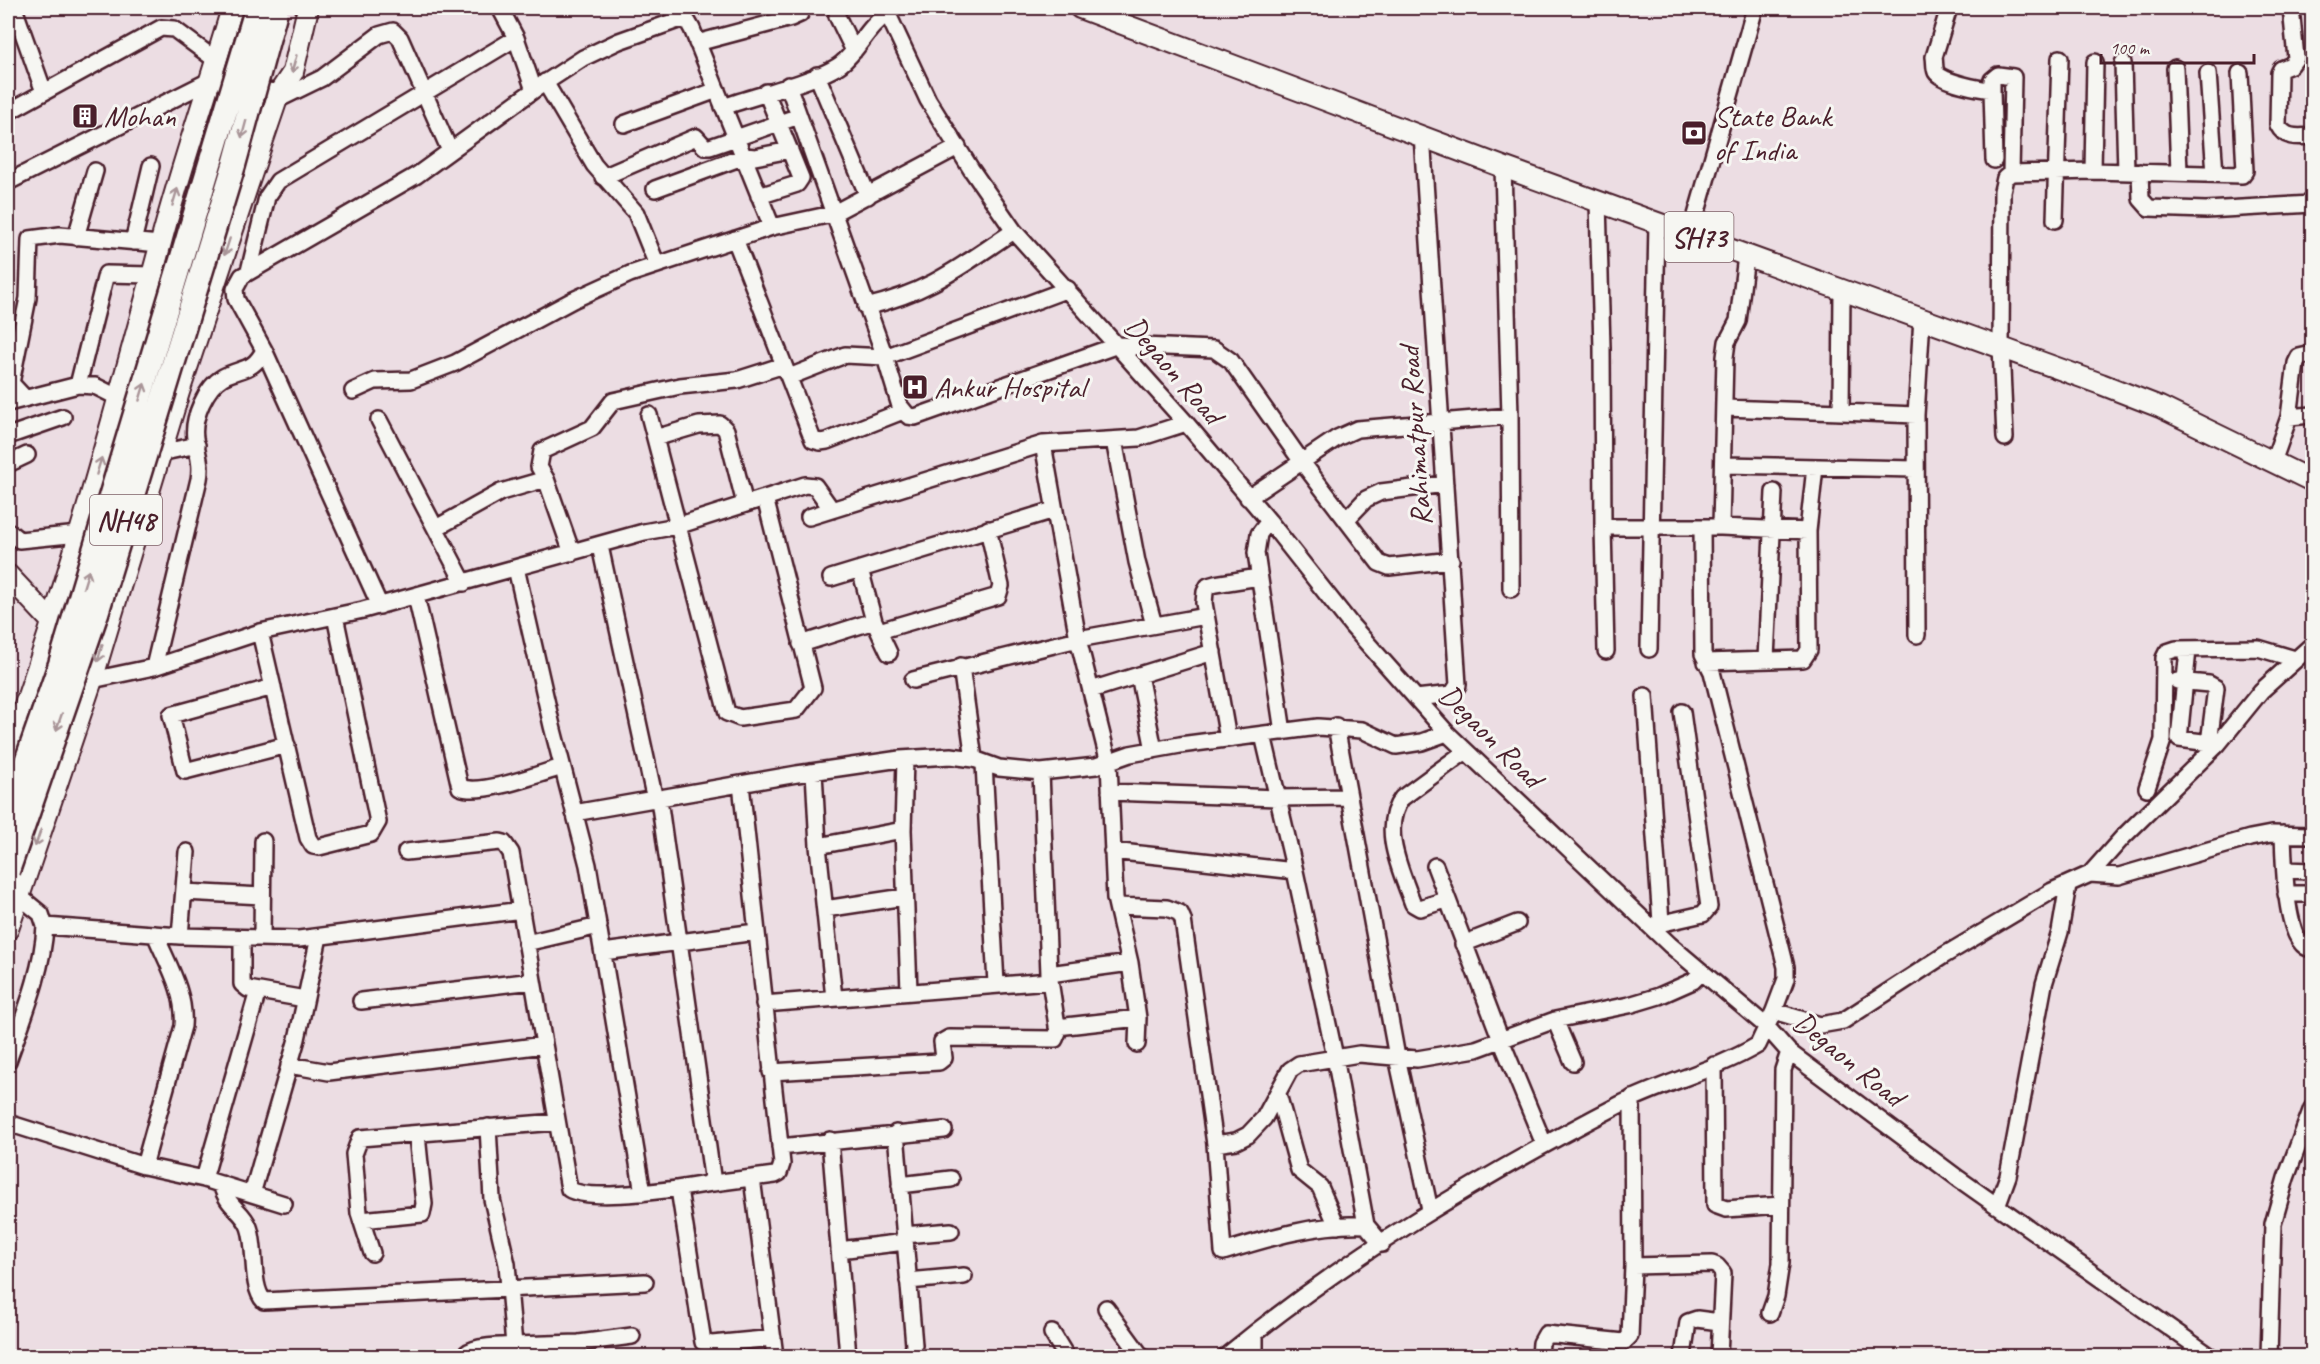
<svg xmlns="http://www.w3.org/2000/svg" width="2320" height="1364" font-family="Caveat,sans-serif">
<rect width="100%" height="100%" fill="#ecdde3"/>
<filter id="ink" filterUnits="userSpaceOnUse"><feTurbulence type="fractalNoise" baseFrequency=".0167" numOctaves="2"/><feDisplacementMap in="SourceGraphic" scale="12" xChannelSelector="R" yChannelSelector="G"/><feConvolveMatrix kernelMatrix="1 2 1 2 8 2 1 2 1" color-interpolation-filters="sRGB"/></filter>
<g filter="url(#ink)">
<g fill="none" stroke-linecap="round" stroke-linejoin="round">
<defs>
<path id="minor" d="M14,8L44,92
M500,8L516,38L534,90
M885,8L928,100L971,169L1014,231L1186,423L1269,521L1352,626L1447,733L1670,945L1766,1026L1789,1052L1959,1179L2210,1356
M1949,8L1934,57C1935,62 1934,67 1936,72C1942,82 1980,89 1992,90L1994,160
M2291,8L2296,58L2291,65L2281,69L2279,73L2278,125C2285,139 2298,137 2312,136
M837,16L854,51
M697,43L791,18L800,14L802,8
M2123,63L2126,172
M2175,68L2179,172
M2208,73L2215,174
M817,75L868,196
M545,82L594,165L636,213L657,265
M788,85L885,357L900,406L908,416L915,417L1118,345L1214,349L1231,361L1302,462L1379,563L1389,567L1451,560
M1992,90V80L1998,75L2013,77L2011,173L2005,178L2002,191L2001,346L2005,438
M277,100L322,78L379,35L393,31L400,38L450,151
M723,107C751,97 820,80 841,64C860,49 867,26 888,14
M8,112L161,28L174,29L217,61
M624,124L717,90
M2093,171L2095,62
M2140,172L2141,199L2149,208L2206,210L2312,204
M2011,173L2093,171L2242,175L2245,171L2240,73
M603,177L696,137L705,147H710L799,116
M8,182L211,80L279,93
M655,189L745,156L755,157L790,150
M759,196L797,184L801,178L766,92
M1598,201L1602,348L1603,527
M2055,220L2060,58
M1691,233L1755,8
M76,237L95,171
M735,239L813,440L820,442L827,441L903,411
M133,242L151,166
M249,271L267,197L278,181L516,38
M866,307C932,291 959,267 1014,231
M789,377L845,355L885,357L1068,289
M78,385L106,274L152,275
M353,391L375,381L411,380L455,363L573,300L630,274L772,227L832,214L958,147
M24,397L11,383L28,298L30,239L60,235L160,244
M8,403L78,385L95,386L119,398
M1725,408L1841,412L1842,290
M1841,412L1916,415
M649,415L727,713L740,718L796,710L813,688L765,498
M1510,416L1511,589
M2289,417L2312,415
M379,420L464,583
M8,436L63,417
M655,438L699,425L720,424L726,430L745,504
M1114,440L1137,562L1154,625
M1043,444L1078,639L1109,763L1115,898L1130,963L1138,1018L1137,1044
M160,453L197,445
M2273,462L2289,417L2296,363L2299,357L2312,354
M8,464L27,455
M1724,465L1915,469
M1248,498L1337,438L1357,429L1510,416L1503,167
M809,517L1043,444L1139,438L1186,423
M1346,520L1366,499L1381,492L1445,484
M1269,521L1259,534L1256,553L1283,732
M1702,527L1703,654L1712,672L1786,967V979L1774,1011
M1721,527L1725,357L1727,342L1738,321L1746,256
M436,528L501,492L546,479
M8,531L19,540L79,534
M600,546L655,800
M572,553L546,479L539,467L542,451L592,428L613,401L680,386L737,380L784,365
M516,568L552,726L588,865L643,1193
M860,569L874,621L889,653
M831,578L1054,510
M416,596L460,787C481,796 539,774 562,767
M380,606L264,350L236,299L235,289L242,276L417,175L534,90L583,58L619,41L681,19L688,22L692,29L772,227
M879,631L998,596L1001,586L988,529
M260,632L308,838L313,846L319,847L371,834L378,822L335,616
M1917,635L1916,415L1922,318
M801,644L874,621
M1649,649L1657,222
M2188,650L2179,739L2218,744
M1606,651L1603,527H1721L1808,531L1815,467
M1766,659L1774,492
M1706,662L1803,659L1809,650L1808,531
M961,666L974,759
M154,667L199,479C202,463 197,454 195,438C192,418 206,387 223,377C242,367 253,372 264,350
M1139,675L1154,750
M92,680L154,667L260,632L363,610L644,532L677,526L805,485L815,486L832,510
M913,680L1078,639L1206,616
M2177,681L2209,684L2216,688L2209,743
M273,687L171,715L185,771L287,745
M1091,690L1213,652
M1645,696L1661,922
M1416,698L1452,694L1458,685L1422,135
M1336,726L1397,1057L1430,1210
M1263,735L1295,871
M1228,739L1204,603L1205,592L1208,586L1215,584L1259,577
M905,759L903,830L909,991
M984,764L996,984
M814,772L818,846L834,998
M2147,788L2163,740L2164,658L2167,652L2176,649L2258,648L2295,659
M1110,792L1278,798L1349,797
M574,813L797,774L900,759L951,756L974,759L999,768L1041,772L1096,766L1130,754L1180,745L1318,727L1362,730L1396,746L1422,742L1447,733
M2283,834C2284,856 2284,948 2312,949
M818,846L903,830
M1112,851L1295,871L1335,1057L1366,1225L1382,1244
M406,852L500,842L504,843L511,853L569,1189C590,1203 686,1188 713,1183L659,799
M1435,866L1501,1040L1544,1144
M2285,870L2312,871
M2090,874L2123,837L2218,744L2261,691L2312,645
M184,892L262,896
M2286,894H2312
M19,896L41,914L45,926L180,936L299,939L522,910
M1446,900L1420,908L1413,904C1402,873 1379,828 1402,798L1466,751
M1117,906L1167,908L1180,913L1183,920L1215,1144L1223,1252C1268,1238 1318,1223 1366,1225
M825,909L904,897
M1650,926L1703,914L1709,907L1682,712
M180,936L187,852
M242,938V984L248,989L305,999
M262,938L263,841
M526,943L599,926
M1463,944L1517,923
M603,952L756,932
M1049,974L1130,963
M361,1001L533,981
M764,1004L1050,981
M1555,1020L1573,1062
M1057,1027L1138,1018
M8,1061C23,1018 43,971 45,926
M289,1065L329,1072L544,1045
M1714,1065L1715,1205L1726,1209L1781,1205
M771,1072L939,1062L944,1058L942,1042L949,1038L1055,1039L1058,1032L1049,974L1041,772
M1278,1094L1299,1170L1320,1187L1337,1226
M8,1123L144,1166L204,1179L284,1204
M488,1127L492,1199L507,1264L514,1345L579,1343L632,1336
M896,1133L914,1345L912,1356
M830,1140L848,1356
M1215,1144L1236,1141L1248,1135L1264,1118L1290,1070L1299,1064L1359,1054L1417,1059L1476,1049L1555,1020L1629,1005L1659,996L1693,981L1702,972
M780,1147L944,1130
M144,1166L183,1026C186,993 167,963 155,934
M752,1178L775,1356
M204,1179L258,991
M713,1183L775,1175L779,1173L782,1164L741,784
M221,1184C228,1209 242,1209 249,1227C257,1248 250,1286 264,1301L645,1282
M900,1185L951,1179
M679,1189L703,1342L712,1344L773,1338
M252,1194L297,1039L319,937
M1997,1206L2008,1176L2044,984L2060,932L2068,885
M361,1220L422,1214L424,1204L417,1135
M904,1235L951,1231
M839,1250L905,1242
M372,1253L359,1213L354,1154L360,1138L557,1122
M1633,1266L1712,1264L1717,1266L1723,1273L1719,1356
M908,1281L964,1276
M1106,1308L1141,1356
M1770,1313L1776,1296L1781,1263L1783,1070L1789,1052
M1052,1333L1066,1356
M1255,1333V1356
M464,1356C473,1344 500,1347 514,1345
M1226,1356C1346,1257 1482,1176 1621,1104C1665,1082 1716,1070 1758,1045L1774,1011L1820,1025L1843,1021L1943,956L2052,891L2090,874L2119,876L2250,838L2271,834L2312,835
M1540,1356L1541,1343L1546,1334L1624,1342L1630,1336L1633,1266L1632,1098
M1683,1356L1688,1322L1697,1319L1720,1322
M2269,1356L2273,1224L2286,1178L2312,1108"/>
<path id="major" d="M1080,8L1503,167L2101,384L2160,407L2312,481
M8,575L53,623
M8,753C68,587 114,416 160,246C181,166 209,87 232,8
M8,929L92,680L179,392L248,184L279,93L293,72L308,8"/>
</defs>
<use href="#minor" stroke="#4a1f2b" stroke-width="20"/>
<use href="#major" stroke="#4a1f2b" stroke-width="24"/>
<use href="#minor" stroke="#f6f6f2" stroke-width="15"/>
<use href="#major" stroke="#f6f6f2" stroke-width="20"/>
<defs>
<path id="highway-bridge" d="M8,813L60,664L256,10
M8,871L97,613L234,165L276,11"/>
</defs>
<use href="#highway-bridge" stroke="#4a1f2b" stroke-width="27" stroke-linecap="butt"/>
<use href="#highway-bridge" stroke="#f6f6f2" stroke-width="22"/>
</g>
<defs><path id="oneway-shaft" d="M-6 0H5M1.5-3L5.5 0L1.5 3" fill="none" stroke-width="1.6" stroke-linecap="round" stroke-linejoin="round" transform="scale(1.5)"/></defs>
<g stroke="#a99598">
<use href="#oneway-shaft" transform="translate(294 64) rotate(106)"/>
<use href="#oneway-shaft" transform="translate(244 129) rotate(105)"/>
<use href="#oneway-shaft" transform="translate(175 197) rotate(-73)"/>
<use href="#oneway-shaft" transform="translate(227 247) rotate(108)"/>
<use href="#oneway-shaft" transform="translate(142 392) rotate(-73)"/>
<use href="#oneway-shaft" transform="translate(99 466) rotate(-73)"/>
<use href="#oneway-shaft" transform="translate(86 579) rotate(-73)"/>
<use href="#oneway-shaft" transform="translate(100 653) rotate(106)"/>
<use href="#oneway-shaft" transform="translate(59 722) rotate(109)"/>
<use href="#oneway-shaft" transform="translate(38 838) rotate(109)"/>
</g>
</g>
<defs>
<symbol id="building-square" viewBox="-11 -11 22 22"><rect x="-9" y="-9" width="18" height="18" rx="4" fill="#4a1f2b" stroke="#f6f6f2"/><path d="M-4-6H4V6H1V3H-1V6H-4ZM-2.5-4.3h1.7v1.8h-1.7ZM.8-4.3h1.7v1.8H.8ZM-2.5-1h1.7V.8h-1.7ZM.8-1h1.7V.8H.8Z" fill="#fff"/></symbol>
<symbol id="bank-square" viewBox="-11 -11 22 22"><rect x="-9" y="-9" width="18" height="18" rx="4" fill="#4a1f2b" stroke="#f6f6f2"/><path d="M-6-4H6V4H-6ZM0-2.3a2.3 2.3 0 1 0 0 4.6a2.3 2.3 0 1 0 0-4.6Z" fill="#fff"/></symbol>
<symbol id="hospital-square" viewBox="-11 -11 22 22"><rect x="-9" y="-9" width="18" height="18" rx="4" fill="#4a1f2b" stroke="#f6f6f2"/><path d="M-5-5h3v3.5h4V-5h3V5h-3V1.5h-4V5h-3Z" fill="#fff"/></symbol>
</defs>
<g fill-rule="evenodd">
<use href="#building-square" x="70" y="101" width="30" height="30"/>
<use href="#bank-square" x="1679" y="118" width="30" height="30"/>
<use href="#hospital-square" x="900" y="372" width="30" height="30"/>
</g>
<g text-anchor="middle" dominant-baseline="central" stroke-width="6" stroke-linejoin="round" paint-order="stroke">
<g fill="#f6f6f2" stroke="#7e6067" stroke-width="1.5">
<rect x="1664.5" y="212" width="69" height="50" rx="4.5"/>
<rect x="90" y="495" width="72" height="50" rx="4.5"/>
</g>
<g font-size="28" font-weight="bold" fill="#4a1f2b">
<text x="1699" y="237">SH73</text>
<text x="126" y="520">NH48</text>
</g>
<g font-size="30" fill="#4a1f2b" stroke="#f6f6f2" text-anchor="start">
<text x="104" y="116">Mohan</text>
<text x="1714" y="116">State Bank<tspan x="1714" dy="34">of India</tspan></text>
<text x="934" y="387">Ankur Hospital</text>
</g>
<g font-size="30" fill="#4a1f2b" stroke="#f6f6f2">
<text transform="translate(1174 370) rotate(49)">Degaon Road</text>
<text transform="translate(1415 436) rotate(-94)">Rahimatpur Road</text>
<text transform="translate(1491 736) rotate(45)">Degaon Road</text>
<text transform="translate(1849 1059) rotate(39)">Degaon Road</text>
</g>
</g>
<rect width="2320" height="1364" fill="none" stroke="#f6f6f2" stroke-width="30"/>
<rect x="15" y="15" width="2290" height="1334" fill="none" stroke="#4a1f2b" stroke-width="2" filter="url(#ink)"/>
<path d="M2101 54v9h153v-9" fill="none" stroke="#4a1f2b" stroke-width="3"/>
<text x="2110" y="54" font-size="18" fill="#4a1f2b" stroke="#f6f6f2" stroke-width="4.5" paint-order="stroke">100 m</text>
</svg>
